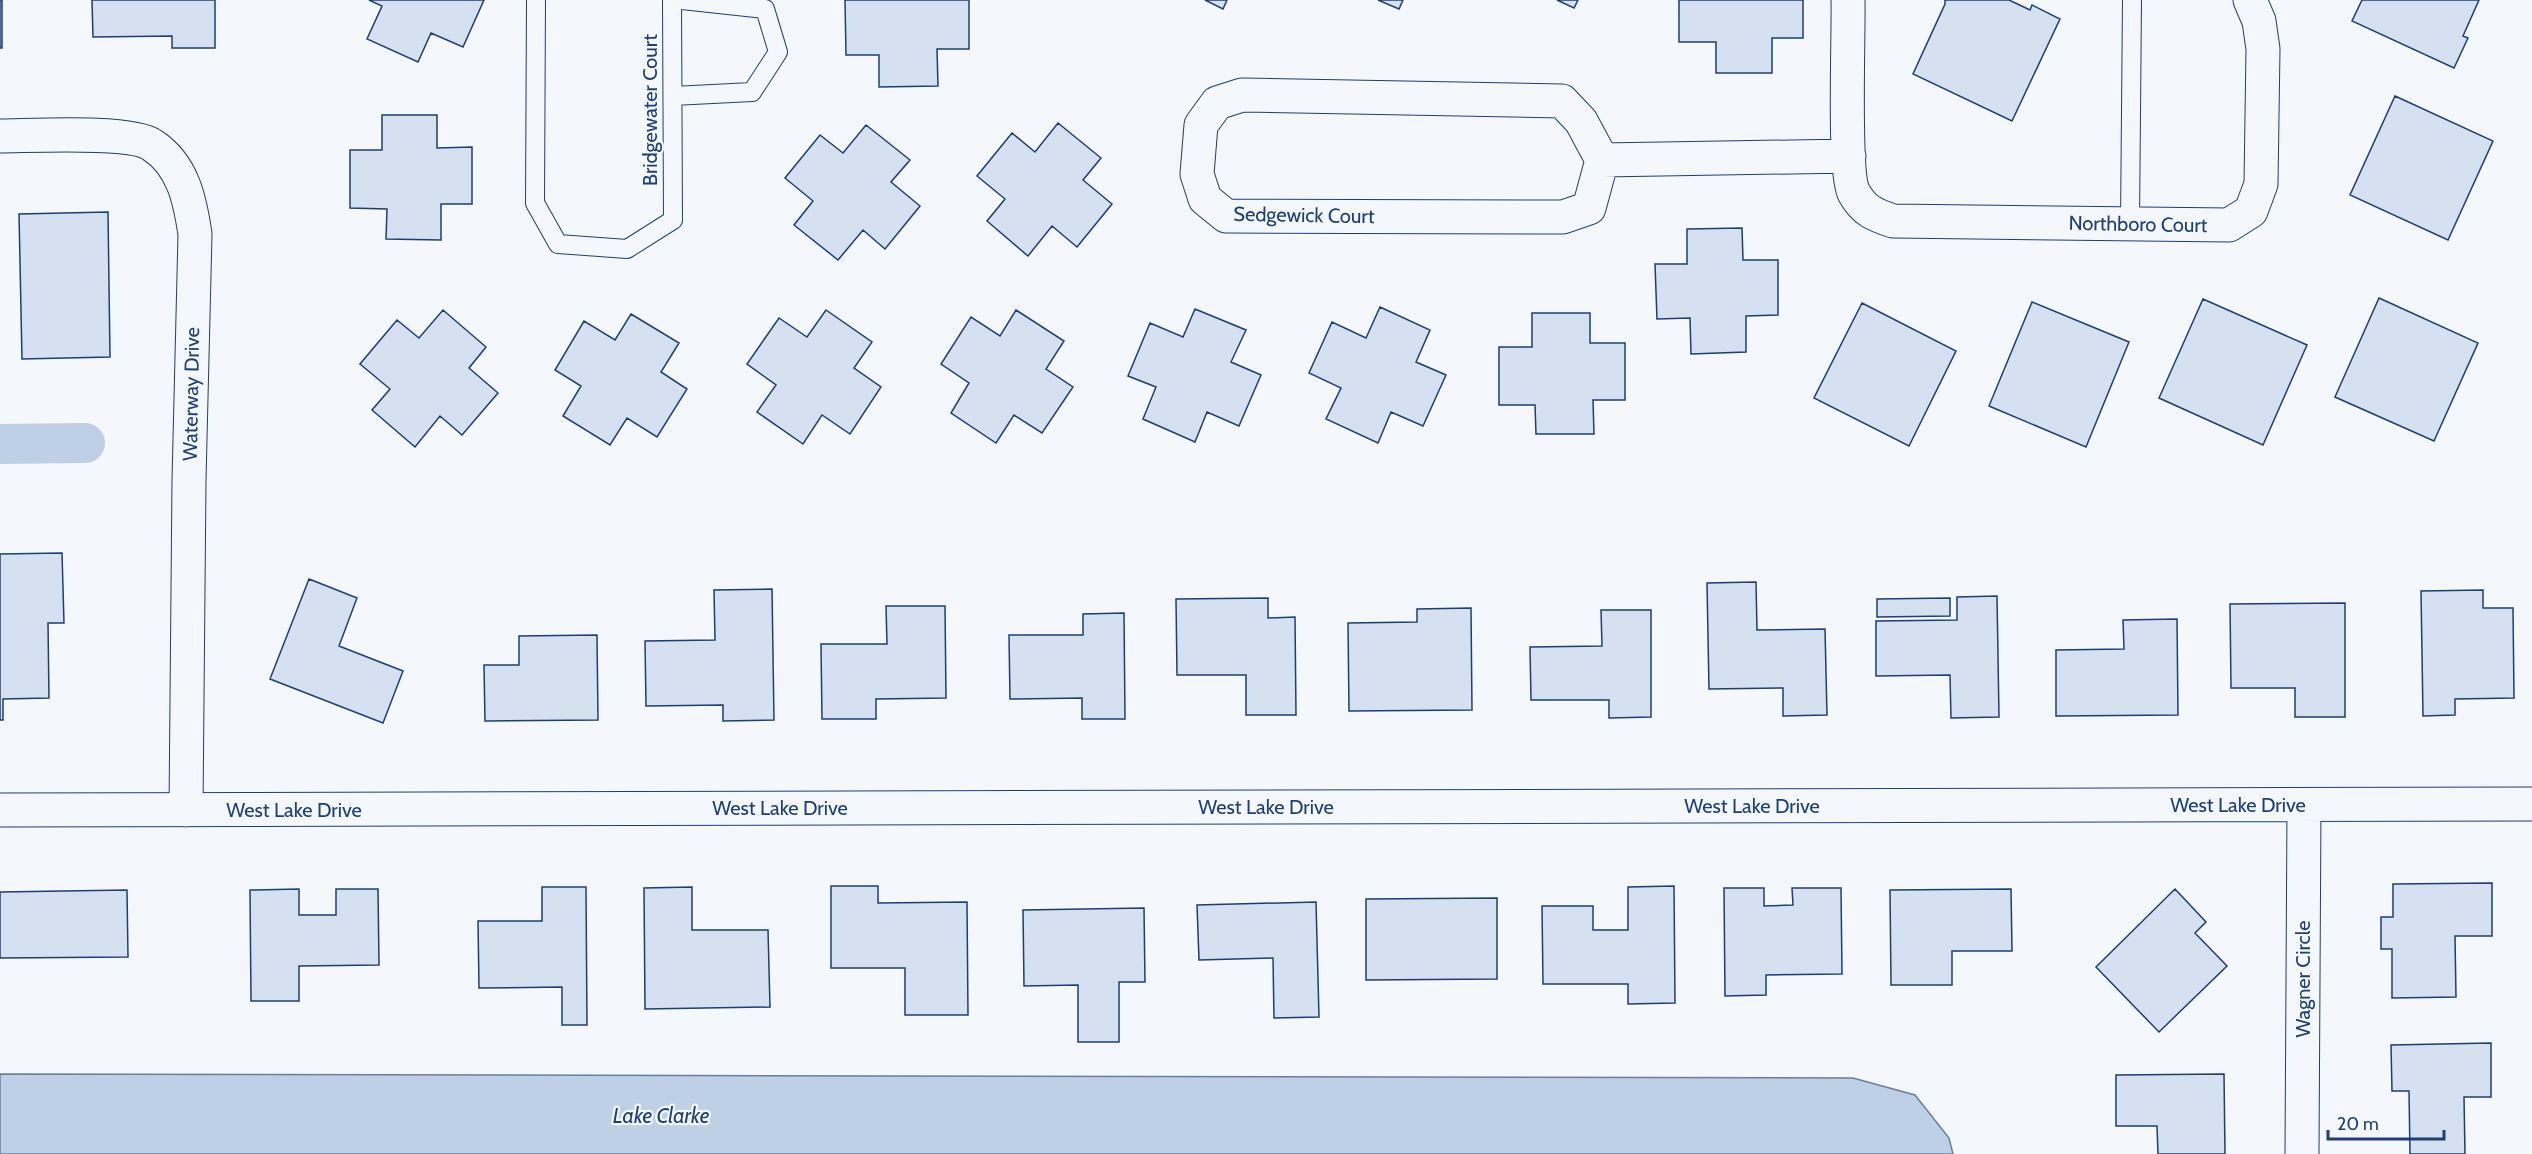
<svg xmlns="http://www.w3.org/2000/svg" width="2532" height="1154" font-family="Cabin,sans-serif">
<rect width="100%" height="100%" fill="#f4f7fb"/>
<path fill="#bed0e5" stroke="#687fa3" stroke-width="1.5" d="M0,1074L1853,1078L1915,1095L1949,1138L1953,1154H0Z"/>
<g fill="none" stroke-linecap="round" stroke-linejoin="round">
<path stroke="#bed0e5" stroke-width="40" d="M0,444L85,443"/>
</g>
<path fill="#d5e0f0" stroke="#1d3f73" stroke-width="1.5" d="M0,0H2V48H0Z
M92,0H215V48H172V36L93,37Z
M369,0H484L463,47L431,33L418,62L367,39L382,6Z
M845,0H969V49H937L938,86L879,87V55H846Z
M1205,0H1227L1223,9Z
M1378,0H1403L1399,9Z
M1557,0H1578L1574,8Z
M1679,0H1803V38H1772V73H1716V42H1679Z
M1945,0H2009L2030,10L2032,5L2060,19L2012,121L1913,74L1945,4Z
M2362,0H2479L2463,36L2468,38L2454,68L2352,21Z
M2395,96L2493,141L2448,240L2350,195Z
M382,115H437V148L472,147V204H441V240L386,239L387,209L350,208V150H382Z
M1058,123L1101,158L1083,180L1112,204L1077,247L1052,226L1028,256L987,221L1005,199L977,176L1012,133L1035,152Z
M866,125L910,160L891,182L920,206L885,249L863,230L838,260L794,225L813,201L785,178L820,135L843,153Z
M108,212L110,357L22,359L19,214Z
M1742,228L1743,260H1778V315L1746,316V352L1691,354L1690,318L1657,319L1655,264H1687V229Z
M2379,298L2478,343L2434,441L2335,397Z
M2203,299L2307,345L2263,445L2159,398Z
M2032,302L2129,342L2086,447L1989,406Z
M1862,303L1956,351L1909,446L1814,398Z
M1380,307L1430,330L1416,362L1446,375L1423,426L1391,412L1378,443L1326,419L1341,388L1309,373L1332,322L1366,338Z
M1195,309L1246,330L1231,362L1261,375L1239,426L1207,412L1195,442L1143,419L1156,387L1128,376L1150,323L1183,337Z
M443,310L486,347L469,368L498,393L462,435L440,416L415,447L372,410L390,389L360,364L397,320L419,338Z
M826,310L872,342L854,368L881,387L850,434L822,415L803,444L757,412L776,385L747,364L779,318L807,337Z
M1016,310L1064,341L1046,369L1073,387L1042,433L1014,415L996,443L951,413L969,383L941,364L971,317L1000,336Z
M1532,313H1590V343H1625V400H1593L1594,434H1536L1535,405H1499V347H1532Z
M631,314L679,343L661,372L687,389L657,437L627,418L610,445L563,416L581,386L555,370L584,321L615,340Z
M62,553L64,623H48L49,698L3,699V720H0V554Z
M309,579L357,598L339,646L403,671L383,723L270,679Z
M1756,582L1757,630L1825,629L1827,715L1783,716V688L1709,689L1707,583Z
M772,589L774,720L723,721V705L646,706L645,641L715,640L714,590Z
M2483,590V608H2513L2514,698L2455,699V715L2423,716L2421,591Z
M1997,596L1999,717L1951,718L1950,675L1876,676V621L1957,620V597Z
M1268,598V618L1295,617L1296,715H1246V675H1177L1176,599Z
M1950,598V616L1877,617V599Z
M2345,603V717H2295V688H2231L2230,604Z
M886,606H945L946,698L876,699V719H822L821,644H887Z
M1471,608L1472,710L1349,711L1348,623L1417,622V609Z
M1601,610H1651V717L1609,718V700H1531L1530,647L1602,646Z
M1124,613L1125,719H1082V698L1010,699L1009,635H1083V614Z
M2177,619L2178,715L2056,716V650L2124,649L2123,620Z
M597,635L598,720L485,721L484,665H519V636Z
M2492,883V936H2455L2456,997L2392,998V949H2381V917H2393V884Z
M831,886H878V903L967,902L968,1015H905V968H831Z
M1674,886L1675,1003L1628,1004V984H1543L1542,906H1593V930H1628V887Z
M542,887H586L587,1025H562V987L479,988L478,921H542Z
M692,887V930H768L770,1007L645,1009L644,888Z
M1724,888H1764V906L1793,905L1792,888H1841L1842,974L1766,975V995L1725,996Z
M299,889V915H336V889H378L379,965L299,966V1001H251L250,890Z
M2011,889L2012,951H1952V985H1891L1890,890Z
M2175,889L2206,922L2195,933L2227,966L2159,1032L2096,967Z
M127,890L128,957L0,958V892Z
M1497,898V979L1366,980V899Z
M1316,902L1319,1017L1274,1018L1273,958L1199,960L1197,905Z
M1144,908L1145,982H1119V1042H1078V985L1024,986L1023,910Z
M2491,1043V1097H2464L2465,1154H2410L2409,1091H2392L2391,1045Z
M2224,1074L2225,1154H2158L2157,1126H2116V1075Z"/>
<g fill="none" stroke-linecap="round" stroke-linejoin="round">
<defs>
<path id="service" d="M536,0L535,203L558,244L627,249L673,220L672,0
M673,96L752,92L778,52L765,9L682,0
M2130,224L2132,0"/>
<path id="minor" d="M1848,0C1849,32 1843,173 1854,193C1864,211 1875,215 1893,221L2229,225L2251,211L2261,184L2263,49L2259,21L2250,0
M1242,95L1562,101L1581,121L1602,160L1589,208L1563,217L1226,216L1205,199L1197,174L1201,125L1217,103Z
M0,136C30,136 131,130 152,145C183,165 190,200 195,234L189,480L186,810
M1602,160L1849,156
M0,810L2532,804
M2302,1154L2304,805"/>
</defs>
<use href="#service" stroke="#1d3f73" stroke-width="20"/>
<use href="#minor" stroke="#1d3f73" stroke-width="35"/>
<use href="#service" stroke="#f4f7fb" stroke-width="18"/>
<use href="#minor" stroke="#f4f7fb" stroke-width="33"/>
</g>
<g text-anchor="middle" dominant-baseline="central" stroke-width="4.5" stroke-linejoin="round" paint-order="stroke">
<g font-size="20" fill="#1d3f73" stroke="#f4f7fb">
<text transform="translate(650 110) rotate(-90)">Bridgewater Court</text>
<text transform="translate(1304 215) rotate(1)">Sedgewick Court</text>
<text transform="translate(2138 224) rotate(1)">Northboro Court</text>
<text transform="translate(191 394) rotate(-89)">Waterway Drive</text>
<text x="2238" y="805">West Lake Drive</text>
<text x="1752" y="806">West Lake Drive</text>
<text x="1266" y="807">West Lake Drive</text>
<text x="780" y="808">West Lake Drive</text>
<text x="294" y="810">West Lake Drive</text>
<text transform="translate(2303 979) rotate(-90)">Wagner Circle</text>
</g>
<g font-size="21" font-style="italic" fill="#1d3f73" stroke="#f4f7fb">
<text x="661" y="1115">Lake Clarke</text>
</g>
</g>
<path d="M2328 1130v9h116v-9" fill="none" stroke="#1d3f73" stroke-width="3"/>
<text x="2337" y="1130" font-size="18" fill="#1d3f73" stroke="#f4f7fb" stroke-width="4.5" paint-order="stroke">20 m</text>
</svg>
